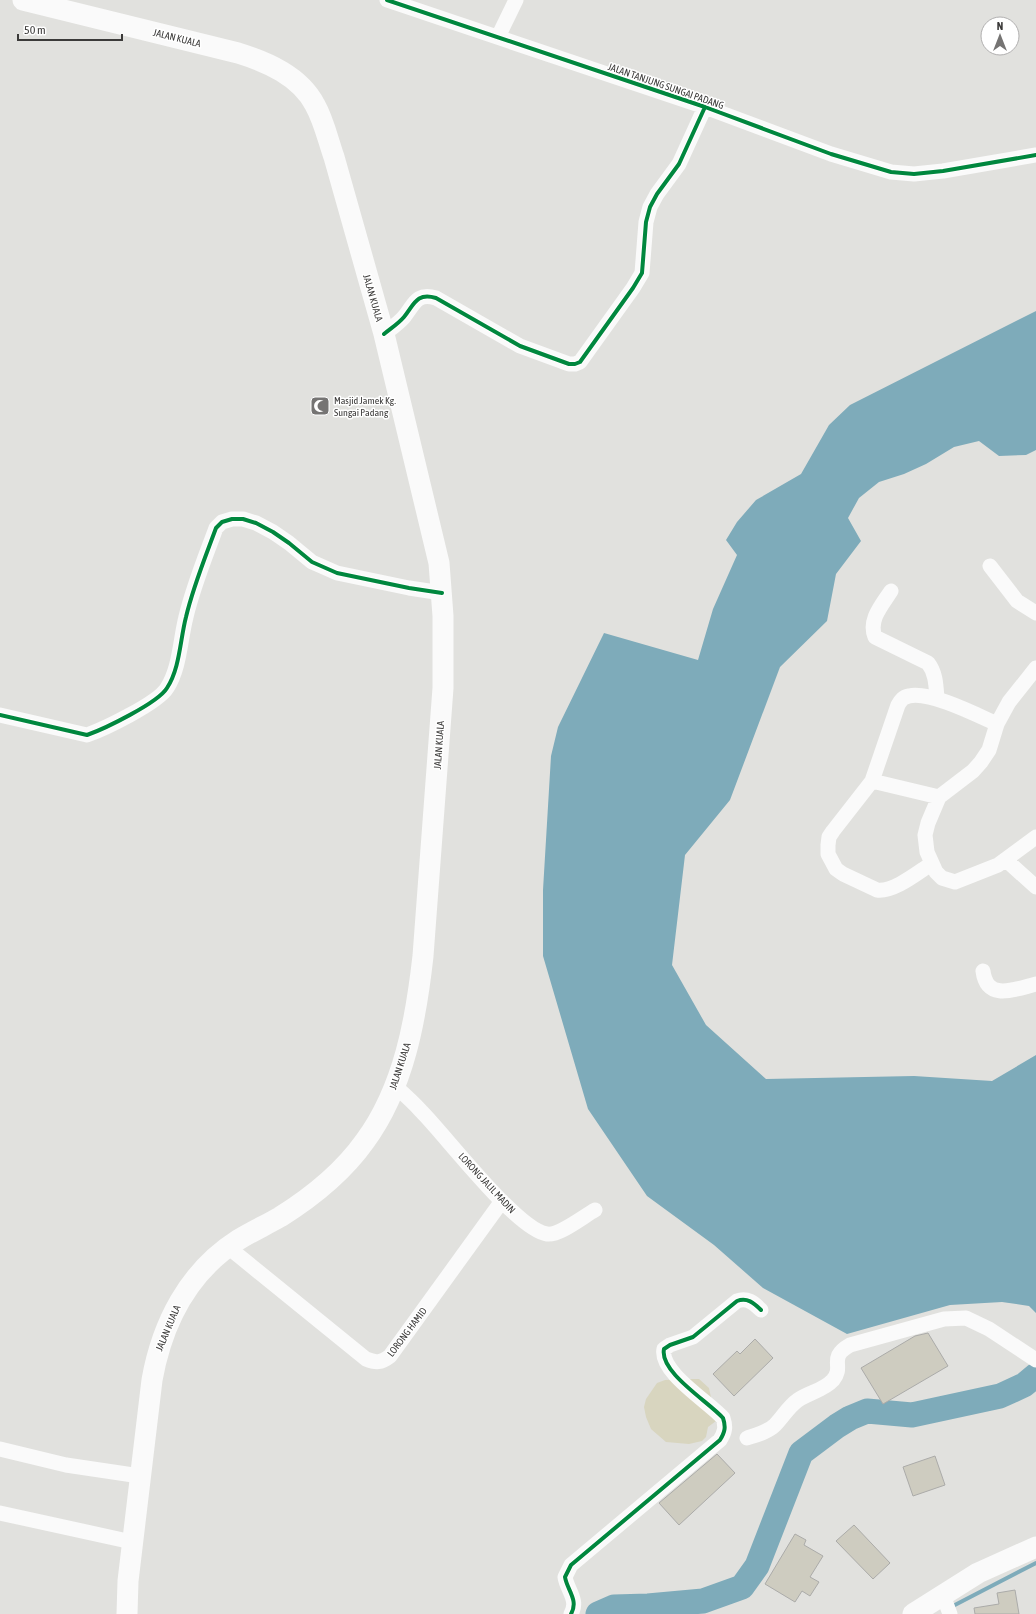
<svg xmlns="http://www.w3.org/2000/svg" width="1036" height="1614" font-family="'Asap Condensed',sans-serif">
<rect width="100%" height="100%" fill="#e1e1de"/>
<path fill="#d8d5bf" d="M690,1379H699L709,1388L716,1421L708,1427L706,1437L702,1441L689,1444L666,1442L651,1429L646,1417L644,1407L646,1399L657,1383L665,1380Z"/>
<path fill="#7eabba" d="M1036,311V450L1026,455L999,456L979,441L954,447L926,464L904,474L879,482L859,498L848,518L861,541L836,574L827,621L780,667L730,800L685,855L672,965L706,1025L766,1079L914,1076L992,1081L1036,1055V1313L1029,1306L1002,1302L950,1305L847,1334L763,1288L714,1245L647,1196L588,1109L543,956V890L551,756L558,727L604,633L698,660L713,609L737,555L726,540L737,522L756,500L801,474L829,425L850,405Z"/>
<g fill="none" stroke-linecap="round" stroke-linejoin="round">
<path stroke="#7eabba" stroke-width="4" d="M951,1607L1036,1563"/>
<path stroke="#7eabba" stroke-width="25" d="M598,1614L614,1607L648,1606L703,1601L742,1587L757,1566L801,1453L837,1426L850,1418L867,1411L912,1415L1000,1396L1024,1385L1036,1375"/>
</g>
<path fill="#ceccc0" stroke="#ababa9" d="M928,1333L948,1366L883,1404L861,1368L915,1336Z
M755,1339L773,1358L734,1396L713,1374L737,1351L740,1354Z
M717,1454L735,1473L679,1525L659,1503Z
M935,1456L945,1485L913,1496L903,1467Z
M854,1525L890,1563L873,1579L836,1541Z
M795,1534L806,1540L804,1545L823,1556L810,1577L819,1582L810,1596L802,1591L795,1602L765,1584Z
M1015,1590L1019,1614H975L974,1608L999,1604L997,1593Z"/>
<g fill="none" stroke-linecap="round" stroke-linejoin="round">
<path stroke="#fafafa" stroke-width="15" d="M387,0L705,107L831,154L891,172L914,174L943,171L1036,155
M498,37L516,0
M384,334C390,329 398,324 404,317C414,305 416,292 436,298L520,346L569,364H575L580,362L633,288L642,273L646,222L650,207L657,194L679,164L705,107
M990,566L1017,601L1036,613
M891,591C882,605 868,620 875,637L928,663C936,673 936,686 937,699
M1036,668L1009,702L997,724L989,750L981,762L973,771L939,797L928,823L925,835L927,852L936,872L942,878L955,882L998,865L1036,837
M0,715L87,735C104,729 158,703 167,688C180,668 180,640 186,617C193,587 205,558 216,528L222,522L232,519H243L256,523L273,532L289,543L312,562L337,573L409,588L442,593
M872,781L939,797
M1006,860L1036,887
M931,864C917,873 894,892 877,890L843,874L836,869L828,854V845L829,837L833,831L872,781L898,705C901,700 903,697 909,696C930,691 977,715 997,724
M983,971C987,1002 1016,989 1036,984
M395,1086C404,1094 413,1102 421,1111C446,1136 517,1230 547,1234C559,1236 584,1216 595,1210
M228,1247L366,1359C376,1363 381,1363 390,1356L502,1201
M747,1438C756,1435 768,1432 775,1425C783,1417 788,1407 798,1400C809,1392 823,1391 833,1380C845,1366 827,1358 850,1345L944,1319L966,1318L989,1329L1036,1360
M0,1449L66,1465L140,1476
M0,1513L132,1542
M943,1595L950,1614
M571,1614C579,1600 567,1590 565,1577L571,1565L720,1440C725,1432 726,1427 723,1418C709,1402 659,1372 664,1349L670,1345L693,1337L737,1301C747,1297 754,1303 761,1310"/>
<path stroke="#fafafa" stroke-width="21" d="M23,0L238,53C267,62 300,76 315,105C324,121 328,140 334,157L384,334L439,563L443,616V688L423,956C416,1019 404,1088 365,1141C343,1172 312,1197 280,1217C266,1225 251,1232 238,1240C188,1272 162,1324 152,1380L128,1581L127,1614
M913,1614L978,1573L1036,1547"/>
<defs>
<path id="cycleway" d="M387,0L705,107L831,154L891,172L914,174L943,171L1036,155
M384,334C390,329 398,324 404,317C414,305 416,292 436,298L520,346L569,364H575L580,362L633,288L642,273L646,222L650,207L657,194L679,164L705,107
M0,715L87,735C104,729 158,703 167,688C180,668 180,640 186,617C193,587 205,558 216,528L222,522L232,519H243L256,523L273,532L289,543L312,562L337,573L409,588L442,593
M571,1614C579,1600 567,1590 565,1577L571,1565L720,1440C725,1432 726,1427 723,1418C709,1402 659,1372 664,1349L670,1345L693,1337L737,1301C747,1297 754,1303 761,1310"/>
</defs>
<use href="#cycleway" stroke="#fff" stroke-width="6"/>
<use href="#cycleway" stroke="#00873e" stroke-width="4"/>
</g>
<defs>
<symbol id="mosque-square" viewBox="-11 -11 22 22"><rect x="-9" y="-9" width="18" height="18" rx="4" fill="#757473" stroke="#fff"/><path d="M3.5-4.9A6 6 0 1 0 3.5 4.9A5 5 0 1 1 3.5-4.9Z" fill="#fff"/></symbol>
</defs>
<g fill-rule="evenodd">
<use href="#mosque-square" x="309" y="395" width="22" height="22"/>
</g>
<g text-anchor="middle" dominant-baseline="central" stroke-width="3" stroke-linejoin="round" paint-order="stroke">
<g font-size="10" fill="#3b3a39" stroke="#fff">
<text transform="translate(177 38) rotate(14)">JALAN KUALA</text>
<text transform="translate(666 86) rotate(19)">JALAN TANJUNG SUNGAI PADANG</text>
<text transform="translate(373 298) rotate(74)">JALAN KUALA</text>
<text transform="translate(439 745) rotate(-86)">JALAN KUALA</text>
<text transform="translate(400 1066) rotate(-72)">JALAN KUALA</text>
<text transform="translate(487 1183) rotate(47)">LORONG JALIL MADIN</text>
<text transform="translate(168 1328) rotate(-67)">JALAN KUALA</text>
<text transform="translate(407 1332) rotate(-53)">LORONG HAMID</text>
</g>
<g font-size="10" fill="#3b3a39" stroke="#fff" text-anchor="start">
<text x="334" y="400">Masjid Jamek Kg.<tspan x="334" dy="12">Sungai Padang</tspan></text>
</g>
</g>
<g transform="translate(1000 36)"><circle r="19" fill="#ffffff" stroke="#b1b0b0"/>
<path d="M0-3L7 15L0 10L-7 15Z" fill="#757473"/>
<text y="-6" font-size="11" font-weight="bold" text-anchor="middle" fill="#3b3a39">N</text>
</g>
<path d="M18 34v6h104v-6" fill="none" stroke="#3b3a39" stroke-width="2"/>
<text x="24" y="34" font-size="12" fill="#3b3a39" stroke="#ffffff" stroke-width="3" paint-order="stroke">50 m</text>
</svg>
